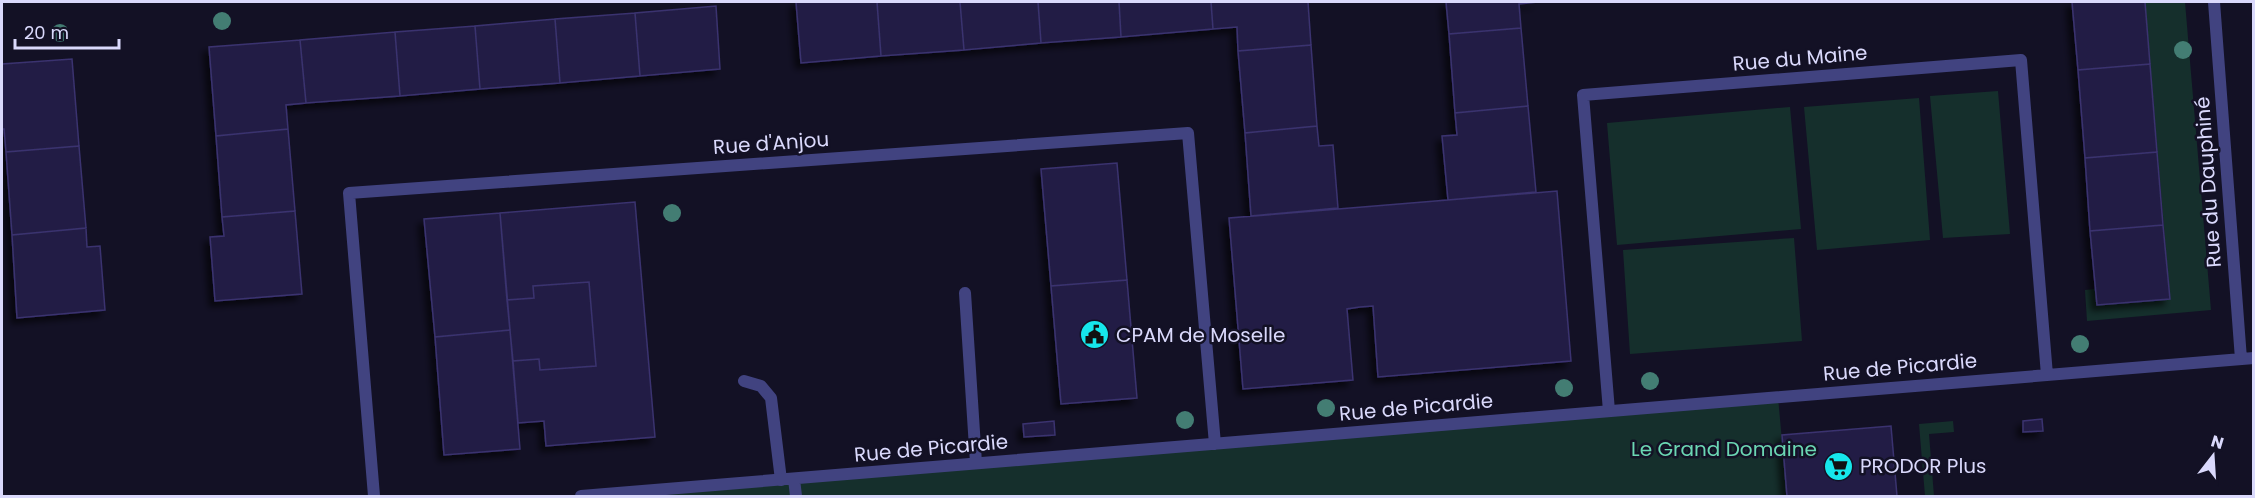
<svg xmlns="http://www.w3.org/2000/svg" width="2255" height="498" font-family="Poppins,sans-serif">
<defs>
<filter id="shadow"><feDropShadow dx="-5.5" dy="5.5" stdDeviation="3" flood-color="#0009"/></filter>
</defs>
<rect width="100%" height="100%" fill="#131125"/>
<path fill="#152f2c" d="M2145,2H2185L2211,310L2087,321L2085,290L2095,289L2097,305L2170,299Z
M1998,91L2010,234L1943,238L1930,96Z
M1919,98L1930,240L1817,250L1804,107Z
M1790,107L1801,229L1617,245L1607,123Z
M1794,238L1802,341L1630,354L1623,250Z
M1778,397L1787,496H581Z
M1953,421L1954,432L1929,434L1934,496H1925L1919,424Z"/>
<path fill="#241f45" stroke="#3a336f" stroke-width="1.5" filter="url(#shadow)" d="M796,2H877L881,56L801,63Z
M877,2H960L964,50L881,56Z
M960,2H1038L1041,43L964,50Z
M1038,2H1119L1121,37L1041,43Z
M1119,2H1211L1213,29L1121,37Z
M1211,2H1308L1311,45L1238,51L1237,27L1213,29Z
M1446,2H1538L1519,4L1521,28L1449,34Z
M2072,2H2145L2150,64L2078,70Z
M716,6L720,69L640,76L635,13Z
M635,13L640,76L560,83L555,19Z
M555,19L560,83L480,89L475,26Z
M475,26L480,89L400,96L395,32Z
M1521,28L1528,106L1455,113L1449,34Z
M395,32L400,96L306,103L300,40Z
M300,40L306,103L286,105L288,129L216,136L209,47Z
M1311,45L1317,126L1245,133L1238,51Z
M72,59L79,146L6,152L4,129H2V64Z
M2150,64L2157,152L2085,158L2078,70Z
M1528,106L1536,192L1448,200L1442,136L1457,135L1455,113Z
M1317,126L1319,146L1333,145L1338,208L1251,216L1245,133Z
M288,129L295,211L222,217L216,136Z
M79,146L86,228L12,235L6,152Z
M2157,152L2163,225L2090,231L2085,158Z
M1117,163L1127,280L1051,286L1041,169Z
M1557,191L1571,361L1378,377L1373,306L1360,307L1347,309L1353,380L1243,389L1229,218Z
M635,202L655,437L546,446L544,421L518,423L513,361L539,359L540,370L596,366L589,282L533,286L534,298L507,300L500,213Z
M295,211L302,294L215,301L210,237L224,236L222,217Z
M500,213L510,330L435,337L424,219Z
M2163,225L2170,299L2097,305L2090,231Z
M86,228L87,247L100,246L105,310L17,318L12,235Z
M1127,280L1137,398L1061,404L1051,286Z
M589,282L596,366L540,370L539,359L513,361L507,300L534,298L533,286Z
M510,330L520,449L444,455L435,337Z
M2042,419L2043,431L2023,432V421Z
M1054,421L1055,435L1024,437L1023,424Z
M1891,426L1897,496H1787L1782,435Z"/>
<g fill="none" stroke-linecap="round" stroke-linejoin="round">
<path stroke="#414380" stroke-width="12" d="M965,293L976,463
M744,381L761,386L771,398L781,480"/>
<path stroke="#414380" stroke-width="12" d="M2214,2L2241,359
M1609,411L1583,95L2021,60L2047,375
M794,479L796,496
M374,496L349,193L1188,133L1215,444
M581,496L2254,358"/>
</g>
<g fill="#437d73">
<circle cx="222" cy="21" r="9"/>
<circle cx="60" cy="33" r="9"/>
<circle cx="2183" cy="50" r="9"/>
<circle cx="672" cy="213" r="9"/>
<circle cx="2080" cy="344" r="9"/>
<circle cx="1650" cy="381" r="9"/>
<circle cx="1564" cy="388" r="9"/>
<circle cx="1326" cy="408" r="9"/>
<circle cx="1185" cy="420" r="9"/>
</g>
<defs>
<symbol id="civic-disc" viewBox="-11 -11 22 22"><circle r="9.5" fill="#16e6eb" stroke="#131125"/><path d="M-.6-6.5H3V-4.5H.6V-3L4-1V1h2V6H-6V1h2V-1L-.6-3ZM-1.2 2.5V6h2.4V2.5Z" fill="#111"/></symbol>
<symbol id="supermarket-disc" viewBox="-11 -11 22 22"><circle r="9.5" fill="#16e6eb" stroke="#131125"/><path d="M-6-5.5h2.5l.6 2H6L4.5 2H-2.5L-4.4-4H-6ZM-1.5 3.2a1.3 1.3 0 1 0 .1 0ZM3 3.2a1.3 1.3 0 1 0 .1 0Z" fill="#111"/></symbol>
</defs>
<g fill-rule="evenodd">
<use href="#civic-disc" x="1078" y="318" width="33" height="33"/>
<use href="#supermarket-disc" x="1822" y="450" width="33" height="33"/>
</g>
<g text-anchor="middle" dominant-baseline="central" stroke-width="5" stroke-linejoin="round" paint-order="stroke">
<g font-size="20" fill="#dad9fc" stroke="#131125">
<text transform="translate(1800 58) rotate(-5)">Rue du Maine</text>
<text transform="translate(771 143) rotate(-4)">Rue d'Anjou</text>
<text transform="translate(2208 182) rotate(-94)">Rue du Dauphiné</text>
<text transform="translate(1900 367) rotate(-5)">Rue de Picardie</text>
<text transform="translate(1416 407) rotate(-5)">Rue de Picardie</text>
<text transform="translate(931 448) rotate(-5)">Rue de Picardie</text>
</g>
<g font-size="20" fill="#dad9fc" stroke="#131125" text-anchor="start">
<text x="1116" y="335">CPAM de Moselle</text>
<text x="1860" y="466">PRODOR Plus</text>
</g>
<g font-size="20" fill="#6bd6b3" stroke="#131125">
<text x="1724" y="449">Le Grand Domaine</text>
</g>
</g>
<rect width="2255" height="498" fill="none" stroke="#dad9fc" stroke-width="6"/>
<g transform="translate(2213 456) rotate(17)" stroke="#131125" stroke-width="4.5" paint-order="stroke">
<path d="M0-4.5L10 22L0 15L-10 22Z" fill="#dad9fc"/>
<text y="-9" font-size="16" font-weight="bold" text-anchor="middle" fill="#dad9fc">N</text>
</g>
<path d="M15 39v9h104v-9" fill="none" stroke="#dad9fc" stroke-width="3"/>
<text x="24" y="39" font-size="18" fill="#dad9fc" stroke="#131125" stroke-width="4.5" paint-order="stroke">20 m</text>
</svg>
